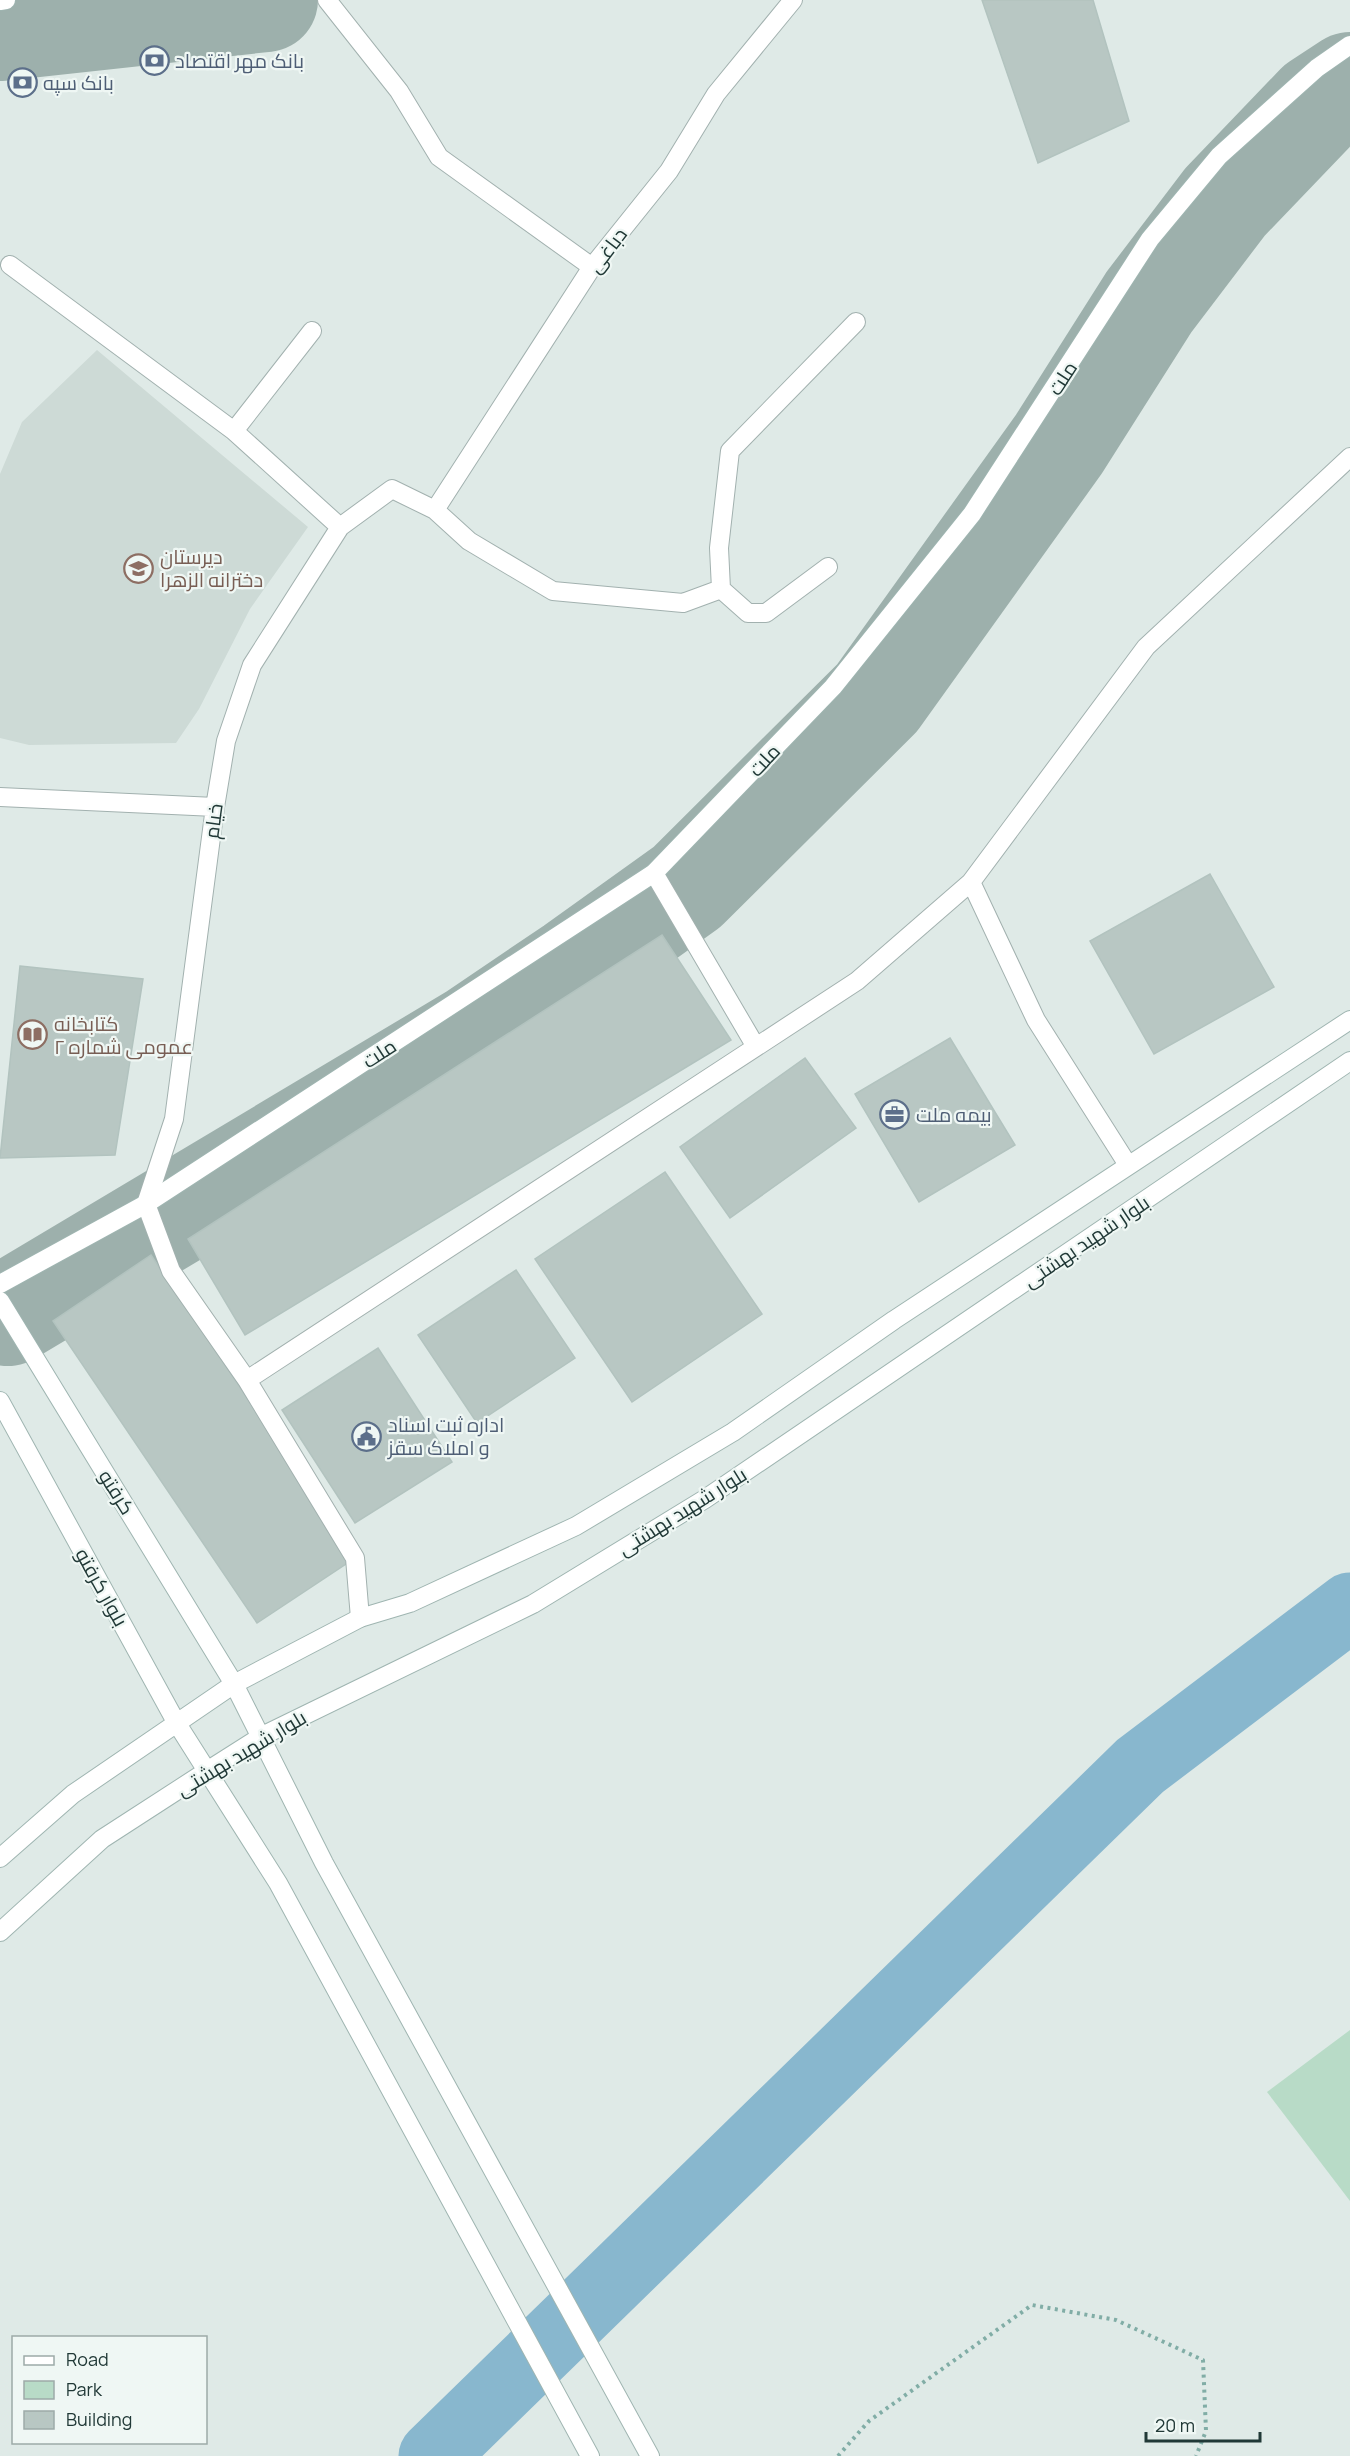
<svg xmlns="http://www.w3.org/2000/svg" width="1350" height="2456" font-family="Manrope,Cairo,sans-serif">
<rect width="100%" height="100%" fill="#dfeae7"/>
<path fill="#cddad6" d="M97,350L308,527L250,609L199,709L176,743L29,745L0,738V474L22,422Z"/>
<path fill="#b8dbc7" d="M1350,2030V2201L1267,2092Z"/>
<g fill="none" stroke-linecap="round" stroke-linejoin="round">
<path stroke="#88b7ce" stroke-width="69" d="M433,2456L1140,1766L1350,1607"/>
<path stroke="#9db0ac" stroke-width="104" d="M0,29L266,0
M8,1314L472,1037L574,968L687,887L877,698L1059,444L1149,302L1225,202L1318,105L1350,84"/>
</g>
<path fill="#b8c7c3" stroke="#b2c3bf" stroke-width="1.5" d="M982,0H1093L1129,121L1038,163Z
M1210,874L1274,987L1154,1054L1090,941Z
M662,935L731,1040L245,1335L188,1239Z
M20,966L143,979L115,1155L0,1158Z
M950,1038L1015,1145L919,1202L855,1094Z
M805,1058L856,1128L730,1218L680,1147Z
M665,1172L762,1314L632,1402L535,1259Z
M151,1255L355,1558L257,1623L53,1321Z
M516,1270L575,1358L477,1423L418,1335Z
M378,1348L452,1462L355,1523L282,1410Z"/>
<g fill="none" stroke-linecap="round" stroke-linejoin="round">
<defs>
<path id="street" d="M327,0L399,91L439,157L592,267
M10,265L234,431L340,527
M234,431L312,331
M435,510L592,267L669,171L716,94L793,0
M721,589L748,613H766L828,567
M0,797L215,807
M654,873L756,1047
M971,882L1036,1020L1128,1165
M247,1380L857,981L971,882L1146,647L1350,457
M360,1618L355,1558L247,1380L171,1271L146,1204L174,1119L215,807L226,741L252,665L340,527L392,489L435,510L469,541L553,591L683,603L721,589L719,548L730,451L856,322"/>
<path id="secondary" d="M0,1L6,0
M0,1284L146,1204L654,873L833,687L972,514L1150,239L1219,156L1317,68L1350,45
M0,1301L234,1684L324,1863L650,2456
M0,1401L176,1722L278,1883L590,2456
M0,1858L73,1794L234,1684L360,1618L410,1603L576,1526L733,1432L894,1320L1350,1020
M0,1932L102,1839L207,1771L262,1736L533,1604L705,1499L1350,1061"/>
</defs>
<use href="#street" stroke="#a2b1af" stroke-width="20"/>
<use href="#secondary" stroke="#9fb5b1" stroke-width="20"/>
<path stroke="#81ada6" stroke-width="4" stroke-dasharray="3 4.5" stroke-linecap="butt" d="M838,2456L869,2421L1032,2305L1116,2320L1203,2360L1206,2431L1196,2456"/>
<use href="#street" stroke="#fff" stroke-width="18"/>
<use href="#secondary" stroke="#fff" stroke-width="18"/>
</g>
<defs>
<symbol id="bank-ring" viewBox="-11 -11 22 22"><circle r="9.5" fill="#eff7f4" stroke="#5c6f8a" stroke-width="1.5"/><path d="M-6-4H6V4H-6ZM0-2.3a2.3 2.3 0 1 0 0 4.6a2.3 2.3 0 1 0 0-4.6Z" fill="#5c6f8a"/></symbol>
<symbol id="school-ring" viewBox="-11 -11 22 22"><circle r="9.5" fill="#eff7f4" stroke="#8d6e63" stroke-width="1.5"/><path d="M0-5L7-2L0 1L-7-2ZM-4 1L0 2.5L4 1V4Q0 6-4 4Z" fill="#8d6e63"/></symbol>
<symbol id="library-ring" viewBox="-11 -11 22 22"><circle r="9.5" fill="#eff7f4" stroke="#8d6e63" stroke-width="1.5"/><path d="M-6-4Q-3-5.5-.7-3.5V5Q-3 3-6 4ZM6-4Q3-5.5 .7-3.5V5Q3 3 6 4Z" fill="#8d6e63"/></symbol>
<symbol id="office-ring" viewBox="-11 -11 22 22"><circle r="9.5" fill="#eff7f4" stroke="#5c6f8a" stroke-width="1.5"/><path d="M-6-3h4V-5.5h4V-3h4V5H-6ZM-1-4.5V-3h2v-1.5ZM-6 0V1H6V0Z" fill="#5c6f8a"/></symbol>
<symbol id="civic-ring" viewBox="-11 -11 22 22"><circle r="9.5" fill="#eff7f4" stroke="#5c6f8a" stroke-width="1.5"/><path d="M-.6-6.5H3V-4.5H.6V-3L4-1V1h2V6H-6V1h2V-1L-.6-3ZM-1.2 2.5V6h2.4V2.5Z" fill="#5c6f8a"/></symbol>
</defs>
<g fill-rule="evenodd">
<use href="#bank-ring" x="138" y="44" width="33" height="33"/>
<use href="#bank-ring" x="6" y="66" width="33" height="33"/>
<use href="#school-ring" x="122" y="552" width="33" height="33"/>
<use href="#library-ring" x="16" y="1018" width="33" height="33"/>
<use href="#office-ring" x="878" y="1098" width="33" height="33"/>
<use href="#civic-ring" x="350" y="1420" width="33" height="33"/>
</g>
<g text-anchor="middle" dominant-baseline="central" stroke-width="4.5" stroke-linejoin="round" paint-order="stroke">
<g font-size="20" fill="#4e5e75" stroke="#eff7f4" text-anchor="start">
<text x="175" y="60">بانک مهر اقتصاد</text>
<text x="43" y="82">بانک سپه</text>
<text x="916" y="1114">بیمه ملت</text>
<text x="388" y="1424">اداره ثبت اسناد<tspan x="388" dy="23">و املاک سقز</tspan></text>
</g>
<g font-size="20" fill="#213937" stroke="#eff7f4">
<text transform="translate(607 250) rotate(-53)">دباغی</text>
<text transform="translate(1062 378) rotate(-57)">ملت</text>
<text transform="translate(764 760) rotate(-47)">ملت</text>
<text transform="translate(213 821) rotate(-82)">خیام</text>
<text transform="translate(379 1053) rotate(-33)">ملت</text>
<text transform="translate(1086 1241) rotate(-34)">بلوار شهید بهشتی</text>
<text transform="translate(117 1492) rotate(58)">کرفتو</text>
<text transform="translate(682 1511) rotate(-32)">بلوار شهید بهشتی</text>
<text transform="translate(102 1587) rotate(61)">بلوار کرفتو</text>
<text transform="translate(241 1753) rotate(-31)">بلوار شهید بهشتی</text>
</g>
<g font-size="20" fill="#785e54" stroke="#eff7f4" text-anchor="start">
<text x="160" y="556">دیرستان<tspan x="160" dy="23">دخترانه الزهرا</tspan></text>
<text x="54" y="1023">کتابخانه<tspan x="54" dy="23">عمومی شماره ۲</tspan></text>
</g>
</g>
<rect x="12" y="2336" width="195" height="108" fill="#eff7f4" stroke="#9daba8" stroke-width="1.5"/>
<rect x="24" y="2356" width="30" height="9" fill="#ffffff" stroke="#9daba8" stroke-width="1.5"/>
<text x="66" y="2366" font-size="18" fill="#213937">Road</text>
<rect x="24" y="2381" width="30" height="18" fill="#b8dbc7" stroke="#9daba8" stroke-width="1.5"/>
<text x="66" y="2396" font-size="18" fill="#213937">Park</text>
<rect x="24" y="2411" width="30" height="18" fill="#b8c7c3" stroke="#9daba8" stroke-width="1.5"/>
<text x="66" y="2426" font-size="18" fill="#213937">Building</text>
<path d="M1146 2432v9h114v-9" fill="none" stroke="#213937" stroke-width="3"/>
<text x="1155" y="2432" font-size="18" fill="#213937" stroke="#eff7f4" stroke-width="4.5" paint-order="stroke">20 m</text>
</svg>
